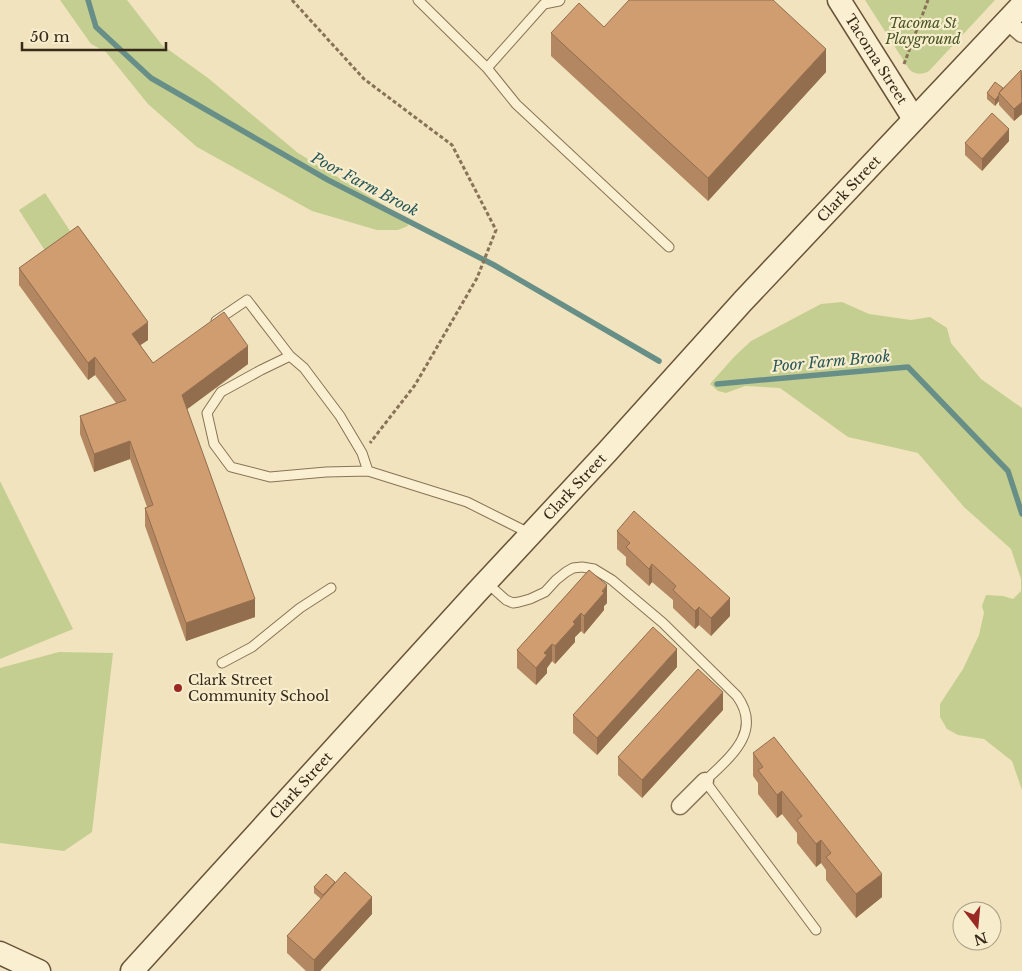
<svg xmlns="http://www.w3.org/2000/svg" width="1022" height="971" font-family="'Libre Baskerville',serif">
<rect width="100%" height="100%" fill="#f0e3bd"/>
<path fill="#c4ce91" d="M60,0H127L162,45L208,78L298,153L387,207L395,214L407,221L408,226L398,230H377L312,211L197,147L148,104L106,52L91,44Z
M865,0H995L929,71C922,75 915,75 909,69Z
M45,193L76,240L49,257L19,210Z
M842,302L869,314L911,320L930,317L947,328L951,343L981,379L1022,408V790L1012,761L984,739L958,735L947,729L940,717V704L963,669L979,635L984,613L982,606L986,595L1003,596L1013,599L1021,591V579L1011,549L964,507L918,453L848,437L780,388L745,386L726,393L718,391L710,384L734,357L751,341L821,304Z
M0,481L73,629L0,659Z
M59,652L113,653L92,832L64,851L0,843V668Z"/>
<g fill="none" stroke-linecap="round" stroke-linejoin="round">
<path stroke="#688f87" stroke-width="5.5" d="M88,0L96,27L151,78L328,180L494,265L659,361
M717,384L908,367L1008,471L1022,514"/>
<defs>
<path id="lane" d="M418,0L487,68L516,104L669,247
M487,68L544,4L559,1L560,0
M216,321L247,300L290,356
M368,471L362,453L340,416L304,368L290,356L261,370L221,392L207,413L214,444L231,467L270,477L326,472L368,471L467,502L531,534
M487,583L506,600L513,603L519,602L530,599L545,592L556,580L566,572L573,568L582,567L594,569L612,580L663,623L737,696C763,732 730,757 705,781L816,930
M222,663L252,647L300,608L331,588"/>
<path id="street" d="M1007,21L1022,34
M680,806L705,781"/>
<g id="secondary">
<path id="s1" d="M839,0L914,119"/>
<path d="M0,953L39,971"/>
<path id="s2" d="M132,971L476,593L607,452L743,301L1022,5"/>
</g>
</defs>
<use href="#lane" stroke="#887356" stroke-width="11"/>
<use href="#street" stroke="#887356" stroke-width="19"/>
<use href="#secondary" stroke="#6a5439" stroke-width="25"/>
<path stroke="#887356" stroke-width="3" stroke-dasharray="4 2.5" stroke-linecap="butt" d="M292,0L364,79L452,145L496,230L477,278L415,385L370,443
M904,64L928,0"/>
<use href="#lane" stroke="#faf0d1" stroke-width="9"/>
<use href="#street" stroke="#faf0d1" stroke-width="16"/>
<use href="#secondary" stroke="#faf0d1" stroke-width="22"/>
</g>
<path fill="#b38761" d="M604,27L826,72L708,201L551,56V33Z
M1022,71V114L1014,121L999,105V101L995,106L987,99V93L1003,88Z
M1009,141L982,171L965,155V143Z
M19,268L148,340L140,345L153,363L248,364L187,409L255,617L186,641L145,526V508L147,507L130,459L94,472L80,434V416L116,403L95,375L88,380L19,285Z
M617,531L730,616L711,636L699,625L695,629L673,608V600L652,582L649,586L626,565V557L617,549Z
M589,570L607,603L604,606V610L584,634L581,631L575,637V642L555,664L552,661L547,668V673L536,685L517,668V650Z
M677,667L597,755L573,733V715Z
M723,710L642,798L618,775V757Z
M753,753L882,897L856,918L826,880V870L821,863L816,867L797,843V833L782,814L777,818L758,794V783L753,776Z
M335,884L372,914L320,971H306L287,953V936L321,899L314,893V887Z"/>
<path fill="#926e4f" d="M826,49V72L708,201V178Z
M999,95V101L995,106V100Z
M1022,102V114L1014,121V109Z
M1009,129V141L982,171V159Z
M148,322V340L132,351V334Z
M248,346V364L182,413V395Z
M95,357V375L88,380V363Z
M130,441V459L94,472V454Z
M652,564V582L649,586V569Z
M607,585V603L604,606V610L584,634V616Z
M730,598V616L711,636V618Z
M255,599V617L186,641V623Z
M699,607V625L695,629V611Z
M581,613V631L575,637V642L555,664V646L573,622Z
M552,644V661L547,668V673L536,685V668L544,653Z
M677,649V667L597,755V738Z
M723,692V710L642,798V780Z
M782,791V814L777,818V795Z
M821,840V863L816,867V844Z
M882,874V897L856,918V894Z
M372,897V914L320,971H314V960Z"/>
<path fill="#d09d71" stroke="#926e4f" d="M629,0H773L826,49L708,178L551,33L579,3L604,27Z
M1021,70L1022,102L1014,109L999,93Z
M995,82L1003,88L999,93V95L995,100L987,93Z
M992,113L1009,129L982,159L965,143Z
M78,226L148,322L132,334L153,363L224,312L248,346L182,395L255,599L186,623L145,508L153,505L130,441L94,454L80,416L126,400L95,357L88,363L19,268Z
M634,511L730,598L711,618L699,607L695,611L673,590L676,586L652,564L649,569L626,547L630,543L617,531Z
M589,570L607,585L602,591L604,593L584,616L581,613L573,622L575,624L555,646L552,644L544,653L547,655L536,668L517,650Z
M653,627L677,649L597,738L573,715Z
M698,669L723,692L642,780L618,757Z
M774,737L882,874L856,894L826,857L831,853L821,840L816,844L797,820L802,816L782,791L777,795L758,770L763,767L753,753Z
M345,872L372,897L314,960L287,936Z
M326,874L335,882L323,895L314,887Z"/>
<circle fill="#9a2823" stroke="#f7edcd" stroke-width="2" cx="178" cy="688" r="5"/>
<g text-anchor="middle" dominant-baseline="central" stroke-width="4.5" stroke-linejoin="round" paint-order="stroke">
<g font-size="14" font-style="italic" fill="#455421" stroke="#f7edcd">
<text x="923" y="23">Tacoma St<tspan x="923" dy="16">Playground</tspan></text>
</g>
<g font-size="14" fill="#372a1b" stroke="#f7edcd">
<text stroke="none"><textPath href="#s1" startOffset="70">Tacoma Street</textPath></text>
<text stroke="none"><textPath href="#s2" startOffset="1061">Clark Street</textPath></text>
<text stroke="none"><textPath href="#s2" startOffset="656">Clark Street</textPath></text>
<text stroke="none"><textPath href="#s2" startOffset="251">Clark Street</textPath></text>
</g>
<g font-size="14" fill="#372a1b" stroke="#f7edcd" text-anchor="start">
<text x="188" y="680">Clark Street<tspan x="188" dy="16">Community School</tspan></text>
</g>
<g font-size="15" font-style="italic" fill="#295857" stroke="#f7edcd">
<text transform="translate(365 184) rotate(28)">Poor Farm Brook</text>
<text transform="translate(831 361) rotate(-5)">Poor Farm Brook</text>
</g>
</g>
<g transform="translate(977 926) rotate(164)"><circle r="24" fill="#f7edcd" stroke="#aa9f86"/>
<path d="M0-4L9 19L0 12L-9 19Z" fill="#9a2823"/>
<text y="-8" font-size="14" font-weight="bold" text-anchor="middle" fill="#372a1b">N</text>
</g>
<path d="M22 42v8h144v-8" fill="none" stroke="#372a1b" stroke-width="2.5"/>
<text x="30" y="42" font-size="15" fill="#372a1b" stroke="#f7edcd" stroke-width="4" paint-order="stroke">50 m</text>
</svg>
